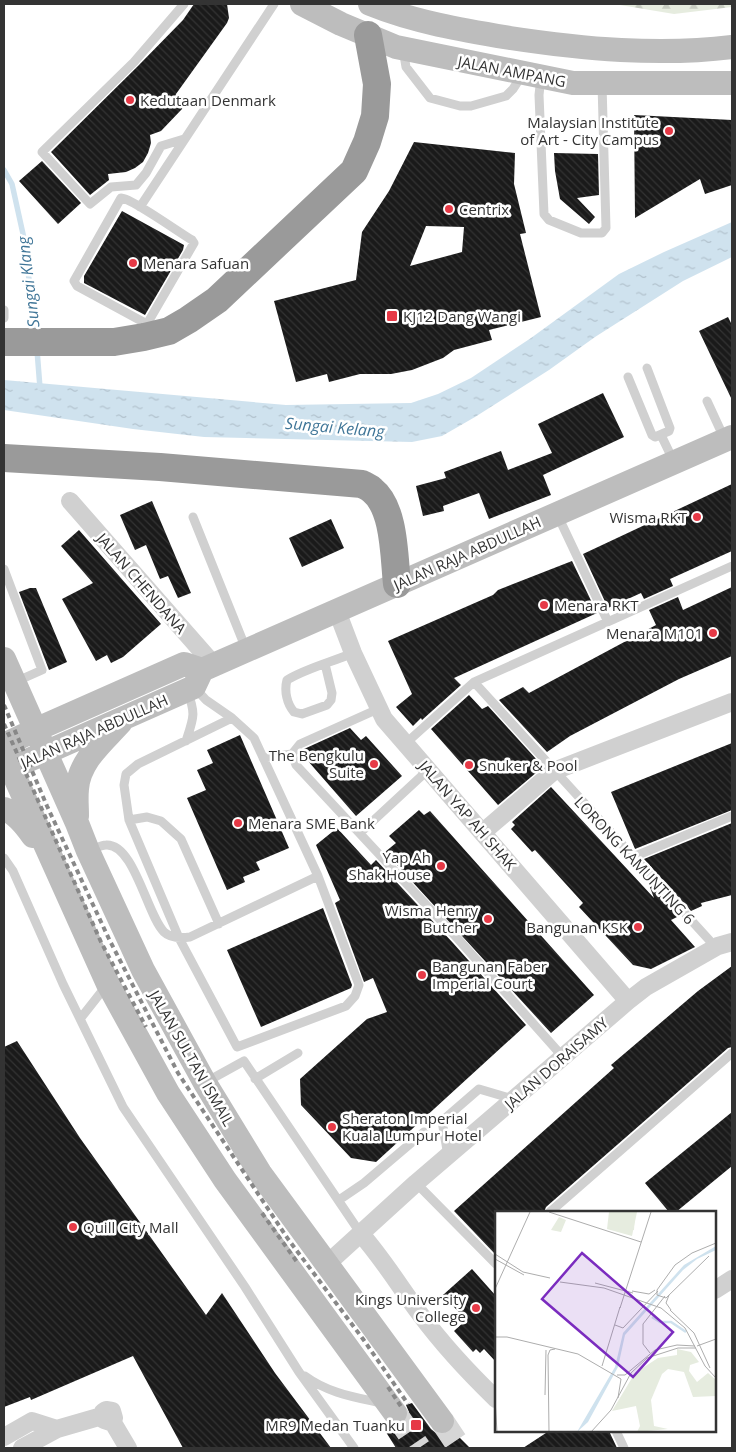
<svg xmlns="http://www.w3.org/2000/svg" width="736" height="1452" font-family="'Open Sans',sans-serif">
<defs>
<pattern id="forest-firs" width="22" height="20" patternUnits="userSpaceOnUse" patternTransform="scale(1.25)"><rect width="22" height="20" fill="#e6ecdf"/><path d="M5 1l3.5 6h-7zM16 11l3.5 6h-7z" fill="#c6cbc0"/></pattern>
<pattern id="water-ripples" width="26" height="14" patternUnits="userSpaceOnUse" patternTransform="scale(1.25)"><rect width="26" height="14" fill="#cfe2ee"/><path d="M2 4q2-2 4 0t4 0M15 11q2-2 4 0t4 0" fill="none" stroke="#b2c2cd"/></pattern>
<pattern id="building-back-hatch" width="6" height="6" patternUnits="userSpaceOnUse" patternTransform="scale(1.25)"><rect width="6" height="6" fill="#1a1a1a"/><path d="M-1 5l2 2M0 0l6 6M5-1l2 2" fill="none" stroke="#333"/></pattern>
</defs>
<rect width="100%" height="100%" fill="#fff"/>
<path fill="url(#forest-firs)" d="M614,4H732V7L674,14Z"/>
<path fill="url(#water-ripples)" d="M732,222V257L683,281L595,337L549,370L475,417L442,436L412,442L204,437L133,429L4,410V380L286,405L411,403L438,394L471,378L531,338L619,274L664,252Z"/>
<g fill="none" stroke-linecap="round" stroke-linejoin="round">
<path stroke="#cfe2ee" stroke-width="5.5" d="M4,170L12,184L25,243L35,334
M37,350L40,388"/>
</g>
<path fill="url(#building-back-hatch)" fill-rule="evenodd" d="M194,4H227L229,18L227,23L176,94L183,104L182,109L161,131L150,135L151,143L148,153L143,162L135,168L126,172L108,174L109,180L90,195L51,152L138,66L183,20Z
M634,115L732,120V185L705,194L700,179L635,218Z
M414,142L515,153L514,184L526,233L520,234L541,317L489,330L492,340L454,350L443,358L412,370L391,374H360L329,382L327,374L296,382L274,301L356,280L362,232L389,191ZM426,226L464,227L462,252L410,266Z
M554,153L598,154L599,195L577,198L595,217L589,224L560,199L555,171Z
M42,161L81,203L58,224L19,181Z
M122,211L184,245L183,250L145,315L84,283V276Z
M728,317L732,325V400L699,331Z
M603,393L624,437L543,475L551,495L489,519L479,493L443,506L444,511L423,516L416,486L446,478L444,472L501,451L508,470L552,453L538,424Z
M732,484V551L670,579L673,586L644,599L641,593L608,608L583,554Z
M152,501L191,593L178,598L168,576L160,579L146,545L135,550L120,515Z
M331,519L344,548L302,567L289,538Z
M79,530L161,624L123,657L111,663L107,655L96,661L62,599L93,583L61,546Z
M572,561L597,613L454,678L461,685L422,720L421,718L413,726L396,707L412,694L388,641L493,595L498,590Z
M732,587V656L679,679L570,736L547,752L499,700L523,687L529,693L656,625L649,610L678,597L683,610Z
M30,588H36L67,662L49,670L19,592Z
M469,695L482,709L488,706L537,760L531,764L537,772L498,805L431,729Z
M350,728L361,740L366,736L402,776L356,816L301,753L304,749Z
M240,735L289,848L256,862L260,870L243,877L245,882L227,890L187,798L206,790L197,770L213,763L207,750Z
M732,743V810L635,849L611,792Z
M551,787L654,898L648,882L679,916L671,920L695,947L651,969L633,965L579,907L583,903L535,850L532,852L511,829L515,825L512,822Z
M419,810L424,815L430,811L594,995L551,1033L385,852L396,843L389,836Z
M732,823V895L701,903L702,906L691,911L644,859Z
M337,828L371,865L376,860L453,943L526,1025L376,1162L351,1158L301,1105L300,1079L367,1019L387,1012L373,978L364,982L335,903L340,900L316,845Z
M323,908L352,985L351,988L261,1027L227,950Z
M732,966V1047L728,1048L546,1207L544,1212H496V1255L454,1211L614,1068L611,1065L698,991Z
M17,1041L80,1138L206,1315L222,1293L275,1373L331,1448H183L133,1356L31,1400L30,1397L4,1407V1047Z
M732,1112V1166L676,1212H669L645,1183Z
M472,1269L496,1296V1362L484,1349L480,1353L476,1349L473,1352L454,1331L466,1320L443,1295Z
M412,1403L431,1429L436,1433L444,1435L452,1430L470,1448H396L384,1429L388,1424L396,1427L403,1424L408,1418L409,1412L406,1405Z
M549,1431H609L617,1448H523Z"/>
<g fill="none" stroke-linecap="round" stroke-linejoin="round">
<path stroke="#d6d6d6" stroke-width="24" stroke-dasharray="24 12" stroke-linecap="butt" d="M395,1413L419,1448
M442,1421L460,1448"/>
<path stroke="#d0d0d0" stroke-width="9" d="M184,4L134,62L42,152L90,204L111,187L136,185L146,173L161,146L184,139
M403,49L406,67L430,98L460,106H471L506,96L513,89L522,75
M541,77L539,95L544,214L549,220L581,233H602L606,228L602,84
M121,198C131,198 180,233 192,240L194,243L147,324L77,286L74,281Z
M140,207L274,4
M4,310V318
M628,377L652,435L655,437L669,431L670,428L647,368
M707,401L725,440
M661,435L674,462
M557,514L608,622
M193,517L246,649
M4,569L42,670L15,682
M325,664L332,693L331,700L327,705L302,714L294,712C287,704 284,691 287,680C307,668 332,662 353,653
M474,682L711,942L718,946
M194,687L206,700L232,718
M378,709L300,744L292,754L296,765L458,939L563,1057
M232,718L254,738L318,876L359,985L355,996L346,1006L237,1047L179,938L129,820L124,785L126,774L138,764Z
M186,741C194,717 196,714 187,690
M405,744L474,682L732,566
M263,758L292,754
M129,820L147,817L161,821L181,839L219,924
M360,833L428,770
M88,851C94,849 101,845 106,845C134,843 147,915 164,932C170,938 182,938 190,937L318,876
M633,857L732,816
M4,858L13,871L63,984L123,1107L245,1287L299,1372L354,1448
M80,1019L106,986
M255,1079L298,1053
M206,1082L244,1061L361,1234
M448,1156L442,1121L479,1089L513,1099
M416,1183L496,1264
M339,1200L364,1183L424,1132
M550,1212L732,1053
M305,1376C328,1393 354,1397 381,1403
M616,1431L624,1448"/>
<path stroke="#d0d0d0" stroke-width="18" d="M70,501L214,665
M337,611L353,653L384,719L628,1001
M483,832L554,771L732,702
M361,1234C383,1259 400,1287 420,1314C443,1345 468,1372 496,1399
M327,1264L416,1183L628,1001L646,987L718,946L732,942
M715,1290L732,1279
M112,1421L128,1448
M4,1437L32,1421L57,1429
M22,1448L57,1429L102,1416L103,1412L106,1410L112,1411L114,1418L110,1422L104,1420L102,1416"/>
<path stroke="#bdbdbd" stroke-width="24" d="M302,4L341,24L396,47L573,83H732
M370,4C414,22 462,30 510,38C583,49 659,56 732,47
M4,659L77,823L88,851L143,970L205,1083L260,1173L442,1421
M4,745L35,730L184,664L202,670
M4,753L108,984L168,1093L225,1180L395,1413
M4,771L194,687L202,670L732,437
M4,809C16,813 26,826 33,836
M77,816C77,807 76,798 77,789C79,761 103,742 121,722"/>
<path stroke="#9a9a9a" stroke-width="28" d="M4,342H114L144,337L169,331L188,320L217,300L354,171L367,142L375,116L377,84L368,35
M4,458L160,467L362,484C365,486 369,487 372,490C395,508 394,557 397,584"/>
<path stroke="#888" stroke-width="4" stroke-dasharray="5 4" stroke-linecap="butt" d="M4,705L47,806L109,939L178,1073L288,1239L363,1339L408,1404
M4,724L101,942L146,1027
M262,1213L297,1262
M388,1387L402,1408"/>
</g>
<g fill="#e63946" stroke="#fff" stroke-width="2">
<circle cx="130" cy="100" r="5"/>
<circle cx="669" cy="131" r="5"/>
<circle cx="449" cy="209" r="5"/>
<circle cx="133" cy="263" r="5"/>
<rect x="386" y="310" width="12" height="12" rx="2.5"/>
<circle cx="697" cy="517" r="5"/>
<circle cx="544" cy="605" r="5"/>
<circle cx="713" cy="633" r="5"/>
<circle cx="374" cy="764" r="5"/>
<circle cx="469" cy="765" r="5"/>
<circle cx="238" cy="823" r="5"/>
<circle cx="441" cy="866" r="5"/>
<circle cx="488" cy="919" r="5"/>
<circle cx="638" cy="927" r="5"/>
<circle cx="422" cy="975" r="5"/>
<circle cx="332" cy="1127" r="5"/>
<circle cx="73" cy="1227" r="5"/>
<circle cx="476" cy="1308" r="5"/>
<rect x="410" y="1419" width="12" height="12" rx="2.5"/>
</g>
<g text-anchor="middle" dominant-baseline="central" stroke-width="5" stroke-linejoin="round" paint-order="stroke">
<g font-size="15" fill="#333" stroke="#fff">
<text transform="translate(512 71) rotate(11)">JALAN AMPANG</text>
<text transform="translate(467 553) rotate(-24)">JALAN RAJA ABDULLAH</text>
<text transform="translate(142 583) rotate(49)">JALAN CHENDANA</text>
<text transform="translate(94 731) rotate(-24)">JALAN RAJA ABDULLAH</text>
<text transform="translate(468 815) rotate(49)">JALAN YAP AH SHAK</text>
<text transform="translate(635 860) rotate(47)">LORONG KAMUNTING 6</text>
<text transform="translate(192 1058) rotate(60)">JALAN SULTAN ISMAIL</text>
<text transform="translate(556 1063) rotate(-41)">JALAN DORAISAMY</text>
</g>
<g font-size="15" fill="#333" stroke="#fff" text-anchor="start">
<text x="140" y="100">Kedutaan Denmark</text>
<text x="659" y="122" text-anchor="end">Malaysian Institute<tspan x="659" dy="17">of Art - City Campus</tspan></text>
<text x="459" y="209">Centrix</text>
<text x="143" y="263">Menara Safuan</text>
<text x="403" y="316">KJ12 Dang Wangi</text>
<text x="687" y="517" text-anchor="end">Wisma RKT</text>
<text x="554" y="605">Menara RKT</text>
<text x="703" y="633" text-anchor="end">Menara M101</text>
<text x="364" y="755" text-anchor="end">The Bengkulu<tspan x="364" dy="17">Suite</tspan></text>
<text x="479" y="765">Snuker &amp; Pool</text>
<text x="248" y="823">Menara SME Bank</text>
<text x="431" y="857" text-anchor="end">Yap Ah<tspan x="431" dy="17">Shak House</tspan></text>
<text x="478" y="910" text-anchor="end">Wisma Henry<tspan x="478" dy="17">Butcher</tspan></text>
<text x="628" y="927" text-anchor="end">Bangunan KSK</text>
<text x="432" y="966">Bangunan Faber<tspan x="432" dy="17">Imperial Court</tspan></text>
<text x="342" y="1118">Sheraton Imperial<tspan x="342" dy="17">Kuala Lumpur Hotel</tspan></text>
<text x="83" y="1227">Quill City Mall</text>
<text x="466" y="1299" text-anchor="end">Kings University<tspan x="466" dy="17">College</tspan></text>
<text x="405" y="1425" text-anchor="end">MR9 Medan Tuanku</text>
</g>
<g font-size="16" font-style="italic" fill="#3f7597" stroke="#fff">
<text transform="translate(28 282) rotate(-97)">Sungai Klang</text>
<text transform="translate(335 427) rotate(5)">Sungai Kelang</text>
</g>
</g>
<g transform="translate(495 1211)">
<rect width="221" height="221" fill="#fff"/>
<path d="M114,1H142L137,25L112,18Z" fill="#e6ecdf"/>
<path d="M64,6L71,9L66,21L56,19ZM182,138L196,141L204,151L195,154L194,160L202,171L213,162L221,169V185L198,186L189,161L173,158L167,163L156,189L159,215L173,218L142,221L145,215L141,195L117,200L140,162L163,147L182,144Z" fill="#e6ecdf"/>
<path d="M124,1H140L139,19L123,18Z" fill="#e6ecdf"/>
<path d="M221,35V39L202,48L188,59L130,124L123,156L93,211L82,221L120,156L128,122L189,54Z" fill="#cfe2ee"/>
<path fill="none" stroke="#cfe2ee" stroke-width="2.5" d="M157,106L165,111H176L191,121"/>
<path fill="none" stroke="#adadad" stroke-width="1" d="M54,1L146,31M0,43L28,61L55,67M214,45L171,87L162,84V79L180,54L197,42L221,32M0,48L29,64M65,71L109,77L166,97L190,117L210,155L221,167M100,72L138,82M0,78L35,1M137,80L154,83L160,79M174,84L171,92L176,99M125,97L156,1M175,99L199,122L215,157M120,114L128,117L163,80M0,126H12L83,143L126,168L123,187M202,135L221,128M155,142L148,133V113L170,85M107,155L125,96M122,164H130L160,139L182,134L200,135M50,184L51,139M0,188L2,221M54,221L53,144L55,139L60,138M96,221L116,199L136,162L152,147L183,137H201"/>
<path fill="#7b2cbf" fill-opacity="0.15" stroke="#7b2cbf" stroke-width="2.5" d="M87,42L178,121L138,166L47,88Z"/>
<rect width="221" height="221" fill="none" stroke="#333" stroke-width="2.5"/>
</g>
<rect width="736" height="1452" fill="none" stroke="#333333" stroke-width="10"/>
</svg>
